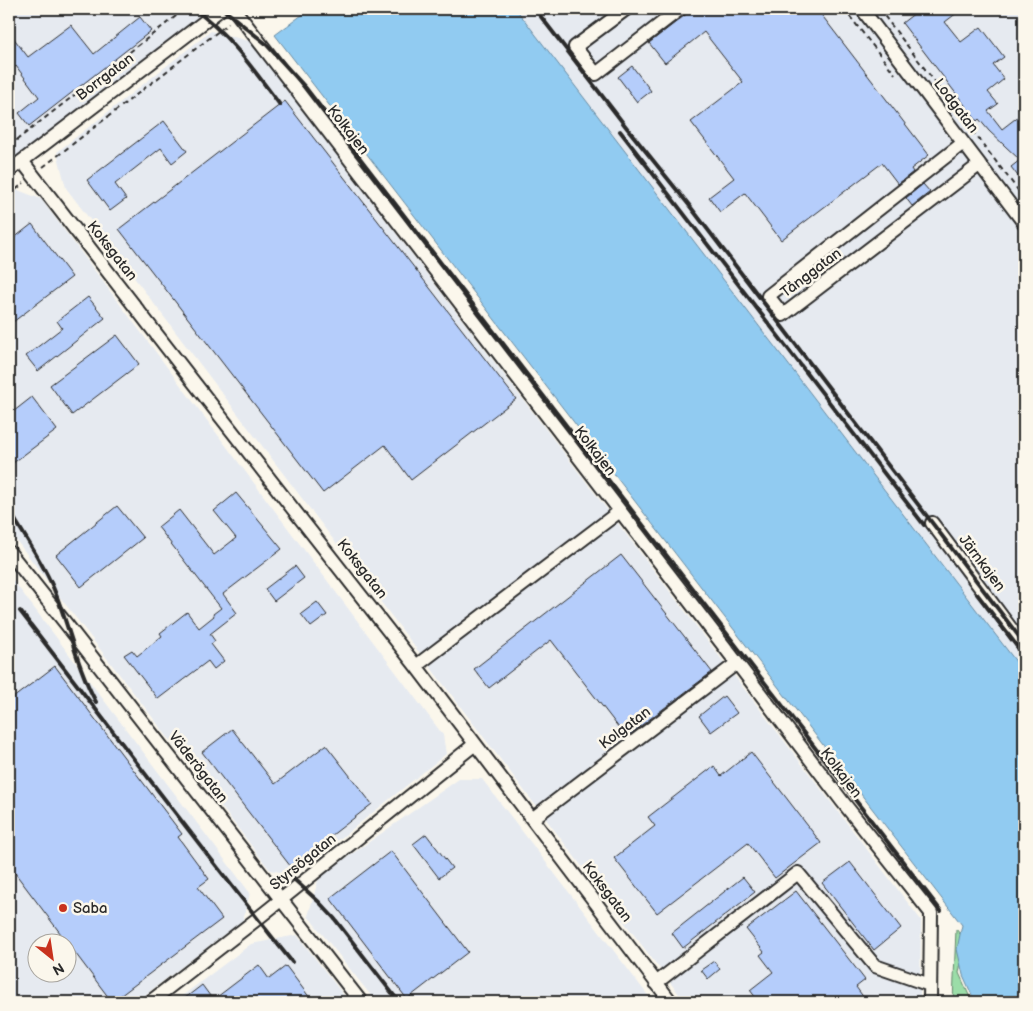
<svg xmlns="http://www.w3.org/2000/svg" width="1033" height="1011" font-family="'Balsamiq Sans',sans-serif">
<rect width="100%" height="100%" fill="#fbf7ec"/>
<filter id="ink" filterUnits="userSpaceOnUse"><feTurbulence type="fractalNoise" baseFrequency=".02" numOctaves="2"/><feDisplacementMap in="SourceGraphic" scale="10" xChannelSelector="R" yChannelSelector="G"/><feConvolveMatrix kernelMatrix="1 2 1 2 8 2 1 2 1" color-interpolation-filters="sRGB"/></filter>
<g filter="url(#ink)">
<path fill="#e6eaf0" fill-rule="evenodd" d="M9,9H221L9,171Z
M516,9H1024V672Z
M211,31L249,41L921,920L920,1002H685L66,188L57,152Z
M9,187H10L41,199L443,735L446,754L295,875L270,870L9,531Z
M9,575L250,893L243,920L136,1002H12L9,999ZM38,944H68V974H38Z
M459,779H482L653,1002H376L308,916L319,877Z
M297,935L349,1002H174L251,944Z"/>
<path fill="#9bdda8" stroke="#63846a" d="M956,929L965,940L959,973L972,1002H953Z"/>
<path fill="#91cbf1" stroke="#688ba2" d="M310,9H516L1024,672V1002H975L963,975L957,949L962,925L275,35Z"/>
<path fill="#b5cdfb" stroke="#2b2b2b" d="M693,9H817L929,155L911,169L913,172L898,184L882,163L781,240L745,193L720,212L709,197L734,178L691,122L743,82L704,32L665,63L649,43Z
M920,9H962L945,22L961,42L981,27L1004,57L993,65L1004,79L988,92L998,104L988,111L1002,129L1024,112V184L1011,167L1020,160L989,131L979,119L977,121L902,23Z
M140,17L151,31L29,126L19,113L39,97L16,66L9,72V32L28,57L71,25L94,54Z
M632,66L651,91L637,102L618,77Z
M285,101L516,399L411,480L385,445L323,493L119,229Z
M164,121L187,151L172,163L161,148L115,184L126,199L110,211L87,180Z
M923,184L930,192L912,206L906,198Z
M32,224L72,277L9,325V242Z
M88,297L105,318L38,371L26,356L62,328L57,321Z
M117,335L139,364L72,415L50,385Z
M32,397L57,430L9,466V415Z
M236,493L282,549L223,594L237,613L210,634L215,641L211,644L224,661L214,669L208,661L158,699L124,655L132,650L137,656L162,636L160,633L187,612L199,628L214,616L213,614L221,608L158,527L179,510L214,555L236,538L214,511Z
M117,506L143,538L81,587L56,555Z
M621,555L712,672L626,737L551,640L489,688L474,669Z
M295,566L304,578L274,601L265,589Z
M317,602L327,615L311,627L301,614Z
M55,666L182,834L178,837L209,879L198,887L222,919L112,1002L9,865V701Z
M724,696L737,713L711,732L699,716Z
M232,729L275,784L326,745L372,804L291,867L202,752Z
M751,752L821,843L775,878L748,843L657,913L614,858L655,826L648,817L714,766L721,776Z
M426,834L452,868L439,878L413,844Z
M391,851L468,952L407,999L330,898Z
M850,862L901,928L874,950L822,883Z
M743,877L755,892L683,948L672,933Z
M796,891L865,980L856,987L867,1002H759L750,990L773,972L760,955L764,952L746,929Z
M714,961L720,969L708,979L701,970Z
M259,965L269,979L286,966L313,1002H180L202,985L213,1000Z"/>
<g fill="none" stroke-linecap="round" stroke-linejoin="round">
<defs>
<path id="minor" d="M234,9L737,663L842,801L931,913L930,1002
M626,9L575,47L596,74L680,9
M862,9L1024,223
M963,143L768,296L783,315L979,165
M22,161L192,380L416,666L671,1002
M9,171L221,9
M932,523L1024,646
M9,552L67,625L361,1002
M416,666L620,511
M532,819L737,663
M656,983L798,873L875,966L930,985
M150,1002L257,919L475,744"/>
</defs>
<use href="#minor" stroke="#2b2b2b" stroke-width="16"/>
<path stroke="#2b2b2b" stroke-width="2" stroke-dasharray="5 4" stroke-linecap="butt" d="M844,9L895,74
M879,9L1024,198
M9,146L185,9
M43,167L229,23
M9,195L24,183
M1019,234L1024,240"/>
<use href="#minor" stroke="#fbf7ec" stroke-width="12"/>
<path stroke="#2b2b2b" stroke-width="4" d="M194,9C229,34 254,70 280,105
M223,9L265,43L305,87L941,911
M535,9L627,128L689,205L1024,643
M620,131L924,525
M14,518C28,542 45,566 55,592C70,629 77,667 96,702
M977,594L1024,655
M20,611C111,728 199,846 292,962
M287,873L319,902L334,918L399,1002"/>
</g>
</g>
<circle fill="#c8321e" stroke="#fbf7ec" stroke-width="2" cx="63" cy="908" r="5"/>
<g text-anchor="middle" dominant-baseline="central" stroke-width="5" stroke-linejoin="round" paint-order="stroke">
<g font-size="15" fill="#2b2b2b" stroke="#fbf7ec">
<text transform="translate(105 77) rotate(-37)">Borrgatan</text>
<text transform="translate(956 106) rotate(53)">Lodgatan</text>
<text transform="translate(348 130) rotate(52)">Kolkajen</text>
<text transform="translate(112 251) rotate(52)">Koksgatan</text>
<text transform="translate(811 273) rotate(-37)">Tånggatan</text>
<text transform="translate(595 451) rotate(52)">Kolkajen</text>
<text transform="translate(982 563) rotate(53)">Järnkajen</text>
<text transform="translate(362 569) rotate(52)">Koksgatan</text>
<text transform="translate(625 728) rotate(-37)">Kolgatan</text>
<text transform="translate(198 767) rotate(52)">Väderögatan</text>
<text transform="translate(841 773) rotate(53)">Kolkajen</text>
<text transform="translate(303 862) rotate(-39)">Styrsögatan</text>
<text transform="translate(607 892) rotate(53)">Koksgatan</text>
</g>
<g font-size="15" fill="#2b2b2b" stroke="#fbf7ec" text-anchor="start">
<text x="73" y="908">Saba</text>
</g>
</g>
<rect width="1033" height="1011" fill="none" stroke="#fbf7ec" stroke-width="30"/>
<rect x="15" y="15" width="1003" height="981" fill="none" stroke="#2b2b2b" stroke-width="2" filter="url(#ink)"/>
<g transform="translate(52 958) rotate(150)"><circle r="24" fill="#fbf7ec" stroke="#a8a59f"/>
<path d="M0-4L9 19L0 12L-9 19Z" fill="#c8321e"/>
<text y="-8" font-size="14" font-weight="bold" text-anchor="middle" fill="#2b2b2b">N</text>
</g>
</svg>
